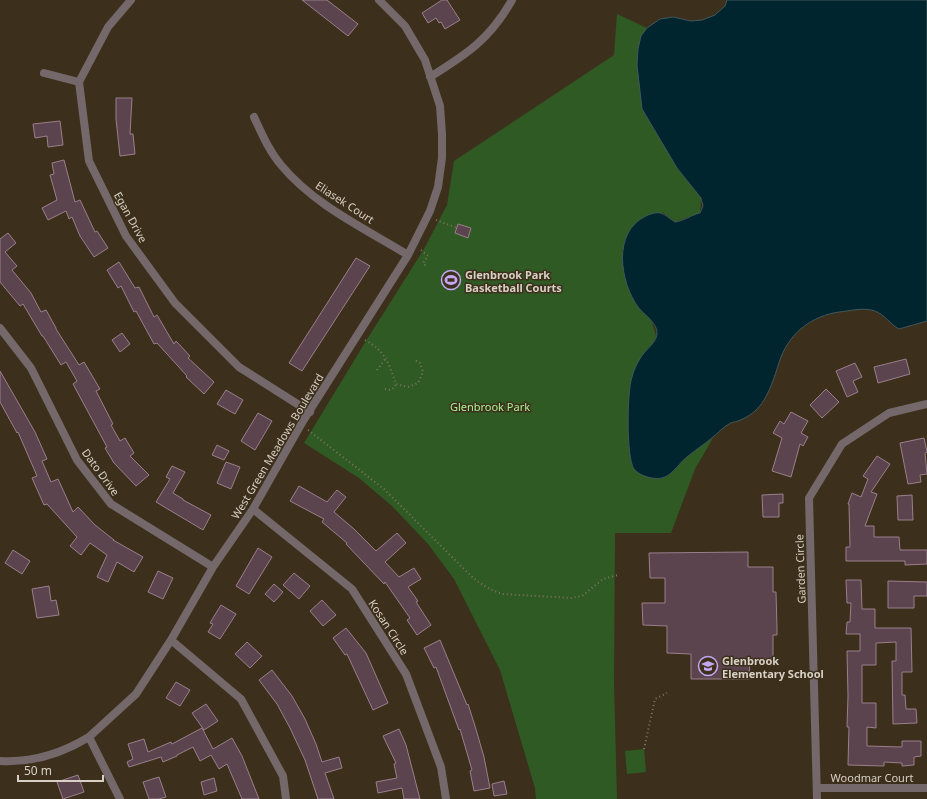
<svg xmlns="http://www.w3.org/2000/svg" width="927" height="799" font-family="'Noto Sans',sans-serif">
<rect width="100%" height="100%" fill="#3c301c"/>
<path fill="#305a23" d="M617,14L647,28L638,49L661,140L677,168L701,198L700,213L675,222L662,212L652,322L656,336L653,343L643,354L628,428L629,447L631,460L667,477L685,458L713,438L695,469L671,533H615L614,683L617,799H536L535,788L500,670L454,579L428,544L392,506L359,478L304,443L366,341L424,249L447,205L454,161L614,55Z
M644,749L646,772L627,774L625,751Z"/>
<path fill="#00252e" stroke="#41585b" d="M727,0H927V321L899,329C890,324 885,315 875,311C864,307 850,311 839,312C812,316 791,332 781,357C776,371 772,387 764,400C758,410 749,417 738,421C735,422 731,422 729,424C723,427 718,433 713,437C705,444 695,450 687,457C680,462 673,474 665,477C658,480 649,478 642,475C640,474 636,472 634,469C626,458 627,391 632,377C634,369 639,359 644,353C649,347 656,342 657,334C658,323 644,315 638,307C620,282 612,232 646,216C661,209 663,214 675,222C684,221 691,215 700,213L703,206L701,198L677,168L642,109L637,65L638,49L641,36L647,28L660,19L673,17L691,21L702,20L715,15L725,6Z"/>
<path fill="#5c444f" stroke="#997f8b" d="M302,0H327L358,24L348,36Z
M442,0H447L460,20L445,29L441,22L439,23L436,18L428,23L422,13Z
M116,98H132L130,134H133L135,154L120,156L116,119Z
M60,121L63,145L48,147L47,136L35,138L33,124Z
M64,160L75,202L80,200L95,232L97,231L108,248L94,257L80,236L72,217L69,219L66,211L48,220L42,208L57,200L50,175L54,174L52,163Z
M458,224L471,228L468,238L455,233Z
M8,233L16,243L5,252L17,266L12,270L31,293L41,312L46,310L56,328V329L79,365L84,362L100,389L96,391L113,424L111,425L120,441L125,438L134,453L130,456L149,475L136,486L114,463L105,448L107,447L73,384L77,381L66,362L61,365L43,336H42L23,304L20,306L0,282V239Z
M356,258L370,266L302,371L289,363Z
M119,262L135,288L139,287L154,317L157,315L174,344L176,341L190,356L188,358L214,382L204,394L186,377L187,376L157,343L154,344L136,311L134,312L121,286L118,288L107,270Z
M122,333L130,344L120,352L112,340Z
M906,359L910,374L878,383L874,367Z
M855,363L862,377L853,381L858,392L847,397L836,371Z
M0,371L35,432L47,459L42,461L51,482L58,479L73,512L78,507L95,525L114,540H113L143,557L134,572L117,562L108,582L97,577L107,555L90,543L81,555L70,546L77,537L47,504L44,505L32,478L37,476L18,432L17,433L0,402Z
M826,389L839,402L822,418L810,405Z
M226,390L243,400L235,414L217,404Z
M791,412L808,421L801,433L808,437L803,446L800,444L791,477L772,471L782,438L773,433L780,421L784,424Z
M258,413L272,421L255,450L241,441Z
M924,438L927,452L925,453L927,474L920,475L921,482L908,484L900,443Z
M217,445L229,451L224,460L212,455Z
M877,456L890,464L871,492L877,494L865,526H874V537H899L900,550H927V564L905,565V561H846V547H850L849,504H848L852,493L861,497L868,479L863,476Z
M226,462L240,467L231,489L217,483Z
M172,466L185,472L173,493L183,499V500L211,515L203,530L156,502L170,479L166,477Z
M299,486L327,502L337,490L346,497L334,512L354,529L376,551L397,533L406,543L385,562L399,577L414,568L421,579L408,587L418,601L416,602L431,625L417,635L407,620L410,618L385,582L384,584L346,544L347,543L322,522L324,519L290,501Z
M783,494V503H779V517H763L762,495Z
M912,495L913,520H898L897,496Z
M258,548L272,557L249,594L236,586Z
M13,550L30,561L22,574L5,563Z
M748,552V567H773V592H776L777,628V635H773V659L750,660L749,679H691V654L667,653V626L643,625L642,603H665V578H650L649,553Z
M158,571L173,578L163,599L148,592Z
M294,573L310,586L299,599L283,585Z
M846,580H861L862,609H875V628H911L912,672H902V695H905L906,709H916L917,723L893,724L892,661H896V642L876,643V665H862V703H876V728L867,727V746L902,747V741H921V756L914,757V765L902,766V763L884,762V766L848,765L849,727H847L848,696L847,651H860V634H846L847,622H850L851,603H847Z
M888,581L927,582V596H914V608H888Z
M274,584L283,592L274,602L265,594Z
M49,586L51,601L56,600L59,615L37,618L32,589Z
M322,600L336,615L323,626L310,611Z
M221,605L236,614L220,639L208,632L213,624L210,623Z
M346,628L366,653L388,703L373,710L347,654L345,655L333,638Z
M440,640L450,664L467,705L468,704L475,726L484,757L490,788L474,791L470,771L472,770L460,729L459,730L436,667L434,668L424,648Z
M247,642L262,656L250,668L235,654Z
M272,670L292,696L305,719L316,744L322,762L339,757L342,768L325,773L334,799H318L305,760L290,728L277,704L259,680Z
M176,682L190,690L180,706L166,698Z
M206,704L218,721L204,730L192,713Z
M202,728L213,749L232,738L242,756L259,799H242L227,764L219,769L211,755L200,761L193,747L177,755V756L163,762L161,757L129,767L127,762L133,759L128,744L144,739L148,752L171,742L172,744Z
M399,729L406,745L420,799H404L402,788L378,793L376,782L397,778L394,764L396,763L383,736Z
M78,775L84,792L63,799L57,782Z
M159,777L166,797L159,799H149L143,782Z
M214,778L217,791L204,795L201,782Z
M504,781L507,794L494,796L492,784Z"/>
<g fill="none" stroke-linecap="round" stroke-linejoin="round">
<path stroke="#7f7564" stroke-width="2" stroke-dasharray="1 3" stroke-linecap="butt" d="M436,220L457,228
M421,250L428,256L423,263L426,266
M365,340C386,352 388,362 396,384L408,387L418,383L423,372L420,363L415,360
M377,370L386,358
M385,389L390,390L394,388L396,384
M308,430L384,489L470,575C480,584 490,590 503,594L571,598L582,596L603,579L618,575
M644,749L655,699L667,693"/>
<path stroke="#74686a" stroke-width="8" d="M131,0L108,27L79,82L89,161L126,236L175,303L239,367L310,412
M44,73L79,82
M430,77C467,54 490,39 512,0
M254,117C262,134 269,151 281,165C314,205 364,228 408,255
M0,328L31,368L77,460L111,504L213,567
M253,509L352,589L406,674L441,767L446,799
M171,640L241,699L283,776L286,799
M0,761C33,763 61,754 89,737
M817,788H927
M120,799L89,737L136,694L171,640L213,567L253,509L303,421L408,255L430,211L438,187L442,158V134L440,106L425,60L405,26L379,0
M817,799L809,498L842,444L889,413L927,404"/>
</g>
<defs>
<symbol id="stadium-ring" viewBox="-11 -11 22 22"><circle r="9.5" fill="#3c301c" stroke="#c2a8f2" stroke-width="1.5"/><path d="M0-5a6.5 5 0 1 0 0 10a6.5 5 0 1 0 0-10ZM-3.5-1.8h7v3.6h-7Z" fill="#c2a8f2"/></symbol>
<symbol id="school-ring" viewBox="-11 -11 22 22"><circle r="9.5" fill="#3c301c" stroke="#c2a8f2" stroke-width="1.5"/><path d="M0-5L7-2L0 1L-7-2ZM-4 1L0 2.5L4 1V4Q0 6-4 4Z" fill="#c2a8f2"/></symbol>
</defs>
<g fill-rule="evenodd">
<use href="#stadium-ring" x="440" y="269" width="22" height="22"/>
<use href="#school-ring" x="697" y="655" width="22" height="22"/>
</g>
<g text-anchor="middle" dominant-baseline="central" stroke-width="3" stroke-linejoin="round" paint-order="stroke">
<g font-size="11" fill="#d8d0c4" stroke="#3c301c">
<text transform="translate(345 202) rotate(33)">Eliasek Court</text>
<text transform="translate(131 217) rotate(61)">Egan Drive</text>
<text transform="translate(277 446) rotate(-59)">West Green Meadows Boulevard</text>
<text transform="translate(101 472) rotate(54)">Dato Drive</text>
<text transform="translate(800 569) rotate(-92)">Garden Circle</text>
<text transform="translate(389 627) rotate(57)">Kosan Circle</text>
<text x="872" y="777">Woodmar Court</text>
</g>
<g font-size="11" font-weight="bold" fill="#d8d0c4" stroke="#3c301c" text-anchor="start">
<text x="465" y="274">Glenbrook Park<tspan x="465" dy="13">Basketball Courts</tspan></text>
<text x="722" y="660">Glenbrook<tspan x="722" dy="13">Elementary School</tspan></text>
</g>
<g font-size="11" fill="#abf296" stroke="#3c301c">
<text x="490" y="406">Glenbrook Park</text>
</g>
</g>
<path d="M18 775v6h85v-6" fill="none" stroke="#d8d0c4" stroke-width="2"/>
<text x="24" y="775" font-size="12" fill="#d8d0c4" stroke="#3c301c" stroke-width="3" paint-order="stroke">50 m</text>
</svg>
